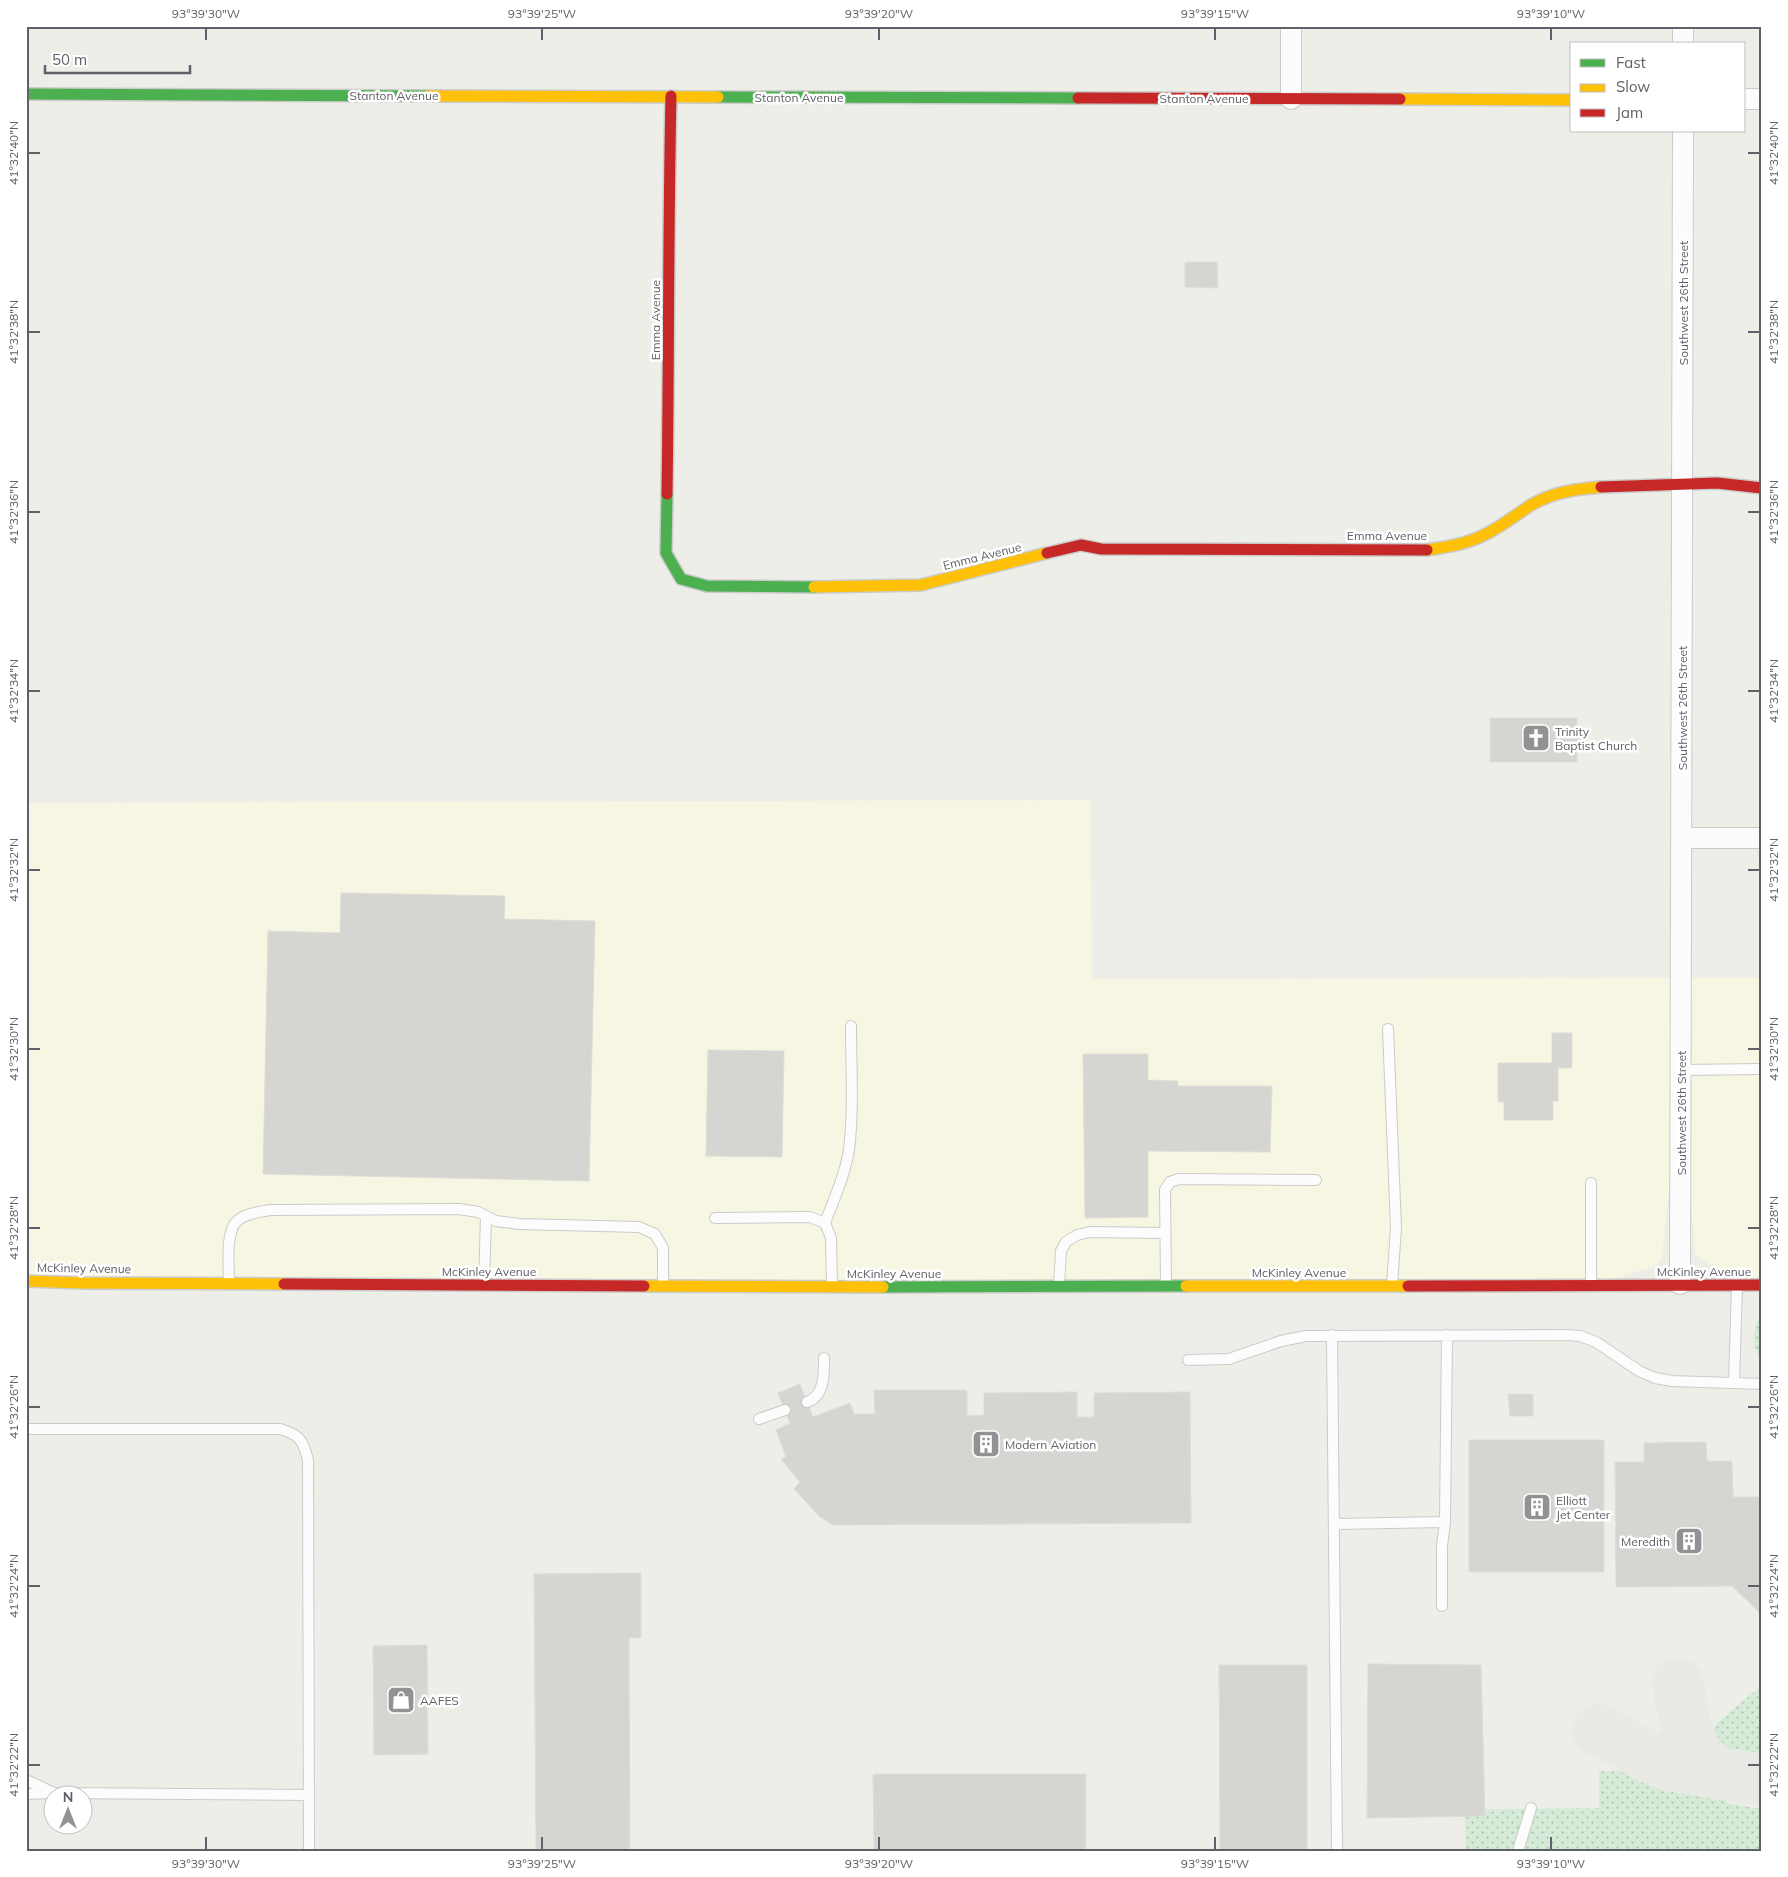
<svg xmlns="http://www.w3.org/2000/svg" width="1788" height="1877" font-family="Mulish,sans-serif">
<defs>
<pattern id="grass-dots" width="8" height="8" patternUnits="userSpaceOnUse" patternTransform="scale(1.25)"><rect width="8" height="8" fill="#d6ebd7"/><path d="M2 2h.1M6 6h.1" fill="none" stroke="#b1c2b2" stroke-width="1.8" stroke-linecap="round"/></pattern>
</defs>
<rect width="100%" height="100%" fill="#eeeee9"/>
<path fill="#f7f6e3" d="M1090,800L1092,979L1762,978V1285H1737L1710,1263L1695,1254L1681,1075L1662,1257L1656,1266L1591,1285L26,1281V803Z"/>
<path fill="url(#grass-dots)" d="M1762,1313V1361C1750,1347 1752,1328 1762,1313Z
M1762,1685V1765C1753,1764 1742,1764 1733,1762C1715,1756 1708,1739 1717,1723Z
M1599,1771H1616L1729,1791L1727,1803L1762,1809V1851H1466L1465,1817L1485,1816V1809L1599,1808Z"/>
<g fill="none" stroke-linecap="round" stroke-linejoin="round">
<path stroke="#e9eae6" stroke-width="52" d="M1678,1683C1683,1707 1684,1738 1700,1758C1706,1764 1714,1769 1721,1774
M1598,1730L1649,1757L1668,1765L1762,1780"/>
</g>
<path fill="#d5d5d2" stroke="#deddd8" d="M1185,262H1217L1218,288L1185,287Z
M1490,718H1577V734H1582V743H1577V762H1490Z
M341,893L505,896L504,919L595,921L589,1181L263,1174L268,931L340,933Z
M1552,1033H1572V1068H1558V1101H1553V1120H1504V1102H1498V1063H1552Z
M708,1050L784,1051L782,1157L706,1156Z
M1083,1054H1148V1080L1178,1081V1086H1272L1270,1152L1148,1151V1217L1085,1218Z
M800,1384L813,1417L850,1403L854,1414H875L874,1390H967V1416L984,1415V1393L1077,1392V1417H1094V1393L1190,1392L1191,1523L833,1525L820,1517L794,1489L800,1482L781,1459L786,1457L776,1430L790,1423L778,1393Z
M1508,1394H1533V1416H1510Z
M1469,1440H1604V1572H1469Z
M1706,1442L1707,1461H1732L1733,1497H1762L1761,1614L1732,1586L1616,1587L1615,1462H1644V1443Z
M641,1573V1638H629L630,1851H536L534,1574Z
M427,1645L428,1754L374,1755L373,1646Z
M1368,1664L1481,1665L1485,1816L1367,1818Z
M1219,1665H1307V1851H1220Z
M873,1774H1086V1851H874Z"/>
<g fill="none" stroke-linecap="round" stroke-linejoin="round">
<defs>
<path id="lane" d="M1388,1029L1396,1228L1392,1285
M1681,1070L1762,1069
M1591,1183V1284
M715,1218L810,1217L825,1223L831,1238L832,1287
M825,1223C834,1199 845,1175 849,1150C854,1109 851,1067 851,1026
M229,1283C229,1267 225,1232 237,1221C245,1213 260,1212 270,1210L459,1209L478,1212L496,1221L519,1224L639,1227L655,1234L663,1248V1284
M484,1284L486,1216
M1059,1285L1061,1251L1066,1242L1077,1235L1090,1232L1165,1233
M1166,1285L1165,1190L1170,1182L1179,1179L1316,1180
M1332,1335L1337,1851
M1188,1360L1229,1359L1281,1341L1306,1336L1565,1335L1580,1336L1596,1342L1639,1371L1655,1378L1672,1381L1762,1384
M1734,1382L1737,1286
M807,1402C825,1396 824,1373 824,1358
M759,1419L785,1410
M26,1429H280C300,1435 303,1440 308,1460L309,1851
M1334,1524L1445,1522
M1442,1606V1546L1445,1522L1447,1335
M26,1780L54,1793L309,1795
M26,1794L51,1793
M1518,1851L1531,1808"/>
<path id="street" d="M1291,26V99
M1683,44V26
M1744,99H1762
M1682,838H1762
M1680,1284L1683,131"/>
<path id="fast" d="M26,94L428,96
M718,97L1078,98
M667,494L666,553L681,579L707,586L814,587
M883,1287L1186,1286"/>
<path id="slow" d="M428,96L718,97
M1400,99L1572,100
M1427,550C1447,547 1467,544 1486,534C1502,526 1516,515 1531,505C1553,492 1577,489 1601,487
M814,587L921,585L1047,553
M26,1281L83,1283L284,1284
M644,1286L883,1287
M1186,1286H1408"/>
<path id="jam" d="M1078,98L1400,99
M1601,487L1717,483L1762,488
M667,494C669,361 668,229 671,96
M1047,553L1081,545L1101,549L1427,550
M284,1284L644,1286
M1408,1286L1762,1285"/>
</defs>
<use href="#lane" stroke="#cacbc9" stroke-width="12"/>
<use href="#street" stroke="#cacbc9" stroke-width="22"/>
<use href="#fast" stroke="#cbcbca" stroke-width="14"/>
<use href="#slow" stroke="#cbcbca" stroke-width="14"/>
<use href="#jam" stroke="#cbcbca" stroke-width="14"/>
<use href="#lane" stroke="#fcfcfc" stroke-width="10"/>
<use href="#street" stroke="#fcfcfc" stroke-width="20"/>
<use href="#fast" stroke="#4caf50" stroke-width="11"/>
<use href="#slow" stroke="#ffc107" stroke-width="11"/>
<use href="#jam" stroke="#c62828" stroke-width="11"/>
</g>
<path fill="none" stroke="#5e6167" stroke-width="2" d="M206,28V40M542,28V40M879,28V40M1215,28V40M1551,28V40M28,153H40M1748,153H1760M28,332H40M1748,332H1760M28,512H40M1748,512H1760M28,691H40M1748,691H1760M28,870H40M1748,870H1760M28,1049H40M1748,1049H1760M28,1228H40M1748,1228H1760M28,1407H40M1748,1407H1760M28,1586H40M1748,1586H1760M28,1765H40M1748,1765H1760M206,1837V1850M542,1837V1850M879,1837V1850M1215,1837V1850M1551,1837V1850"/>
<defs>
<symbol id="church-square" viewBox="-11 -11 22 22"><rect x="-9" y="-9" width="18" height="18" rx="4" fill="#909294" stroke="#fff"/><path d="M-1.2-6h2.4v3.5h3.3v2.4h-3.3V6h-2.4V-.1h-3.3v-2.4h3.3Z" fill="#fff"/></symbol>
<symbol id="building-square" viewBox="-11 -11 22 22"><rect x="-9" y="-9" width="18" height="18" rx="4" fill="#909294" stroke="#fff"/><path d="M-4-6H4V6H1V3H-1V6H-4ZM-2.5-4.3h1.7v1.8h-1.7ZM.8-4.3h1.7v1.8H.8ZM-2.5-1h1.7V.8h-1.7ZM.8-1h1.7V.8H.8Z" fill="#fff"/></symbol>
<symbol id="shop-square" viewBox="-11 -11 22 22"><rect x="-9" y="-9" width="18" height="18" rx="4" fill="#909294" stroke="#fff"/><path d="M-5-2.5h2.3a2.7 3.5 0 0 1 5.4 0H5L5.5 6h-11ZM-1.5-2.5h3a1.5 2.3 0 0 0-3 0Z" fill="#fff"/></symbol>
</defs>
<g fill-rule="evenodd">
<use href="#church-square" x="1520" y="722" width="32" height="32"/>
<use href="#building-square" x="970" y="1428" width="32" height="32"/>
<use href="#building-square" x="1521" y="1491" width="32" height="32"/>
<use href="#building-square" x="1673" y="1525" width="32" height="32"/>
<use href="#shop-square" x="385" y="1684" width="32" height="32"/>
</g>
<g text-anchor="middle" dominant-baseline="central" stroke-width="5" stroke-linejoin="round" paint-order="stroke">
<g font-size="12" fill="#5e6167" stroke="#fff">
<text x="394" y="95">Stanton Avenue</text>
<text x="799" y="97">Stanton Avenue</text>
<text x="1204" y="98">Stanton Avenue</text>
<text transform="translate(1683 303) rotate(-90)">Southwest 26th Street</text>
<text transform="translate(655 320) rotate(-90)">Emma Avenue</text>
<text x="1387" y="535">Emma Avenue</text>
<text transform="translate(982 556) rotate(-14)">Emma Avenue</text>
<text transform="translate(1682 708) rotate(-90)">Southwest 26th Street</text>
<text transform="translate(1681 1113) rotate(-90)">Southwest 26th Street</text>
<text transform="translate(84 1268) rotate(1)">McKinley Avenue</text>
<text x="489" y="1271">McKinley Avenue</text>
<text x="1704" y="1271">McKinley Avenue</text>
<text x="1299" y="1272">McKinley Avenue</text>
<text x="894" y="1273">McKinley Avenue</text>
</g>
<g font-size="12" fill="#5e6167" stroke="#fff" text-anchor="start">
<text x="1555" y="731">Trinity<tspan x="1555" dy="14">Baptist Church</tspan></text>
<text x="1005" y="1444">Modern Aviation</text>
<text x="1556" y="1500">Elliott<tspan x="1556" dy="14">Jet Center</tspan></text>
<text x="1670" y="1541" text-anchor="end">Meredith</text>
<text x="420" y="1700">AAFES</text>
</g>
</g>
<rect width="1788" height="1877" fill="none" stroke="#ffffff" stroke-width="55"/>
<rect x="1570" y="42" width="175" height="90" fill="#ffffff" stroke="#bfc0c2"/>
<rect x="1580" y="59" width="25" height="8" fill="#4caf50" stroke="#bfc0c2"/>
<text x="1616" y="68" font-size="15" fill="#5e6167">Fast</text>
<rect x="1580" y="84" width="25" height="8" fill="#ffc107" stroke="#bfc0c2"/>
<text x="1616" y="92" font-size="15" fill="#5e6167">Slow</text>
<rect x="1580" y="109" width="25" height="8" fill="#c62828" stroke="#bfc0c2"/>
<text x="1616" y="118" font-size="15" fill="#5e6167">Jam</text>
<g transform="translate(68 1810)"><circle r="24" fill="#ffffff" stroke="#bfc0c2"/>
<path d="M0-4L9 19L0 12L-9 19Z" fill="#909294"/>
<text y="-8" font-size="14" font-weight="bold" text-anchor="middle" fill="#5e6167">N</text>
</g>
<path d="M45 65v8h145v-8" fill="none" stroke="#5e6167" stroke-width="2.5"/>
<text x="52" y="65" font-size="15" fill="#5e6167" stroke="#ffffff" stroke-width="4" paint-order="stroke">50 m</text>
<rect x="28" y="28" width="1732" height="1822" fill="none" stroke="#5e6167" stroke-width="2"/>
<g font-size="12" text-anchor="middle" fill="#5e6167">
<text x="206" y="18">93°39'30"W</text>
<text x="542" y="18">93°39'25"W</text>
<text x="879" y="18">93°39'20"W</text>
<text x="1215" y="18">93°39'15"W</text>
<text x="1551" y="18">93°39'10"W</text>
<text transform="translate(14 153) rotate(-90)" y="4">41°32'40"N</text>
<text transform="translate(1774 153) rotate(-90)" y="4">41°32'40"N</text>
<text transform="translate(14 332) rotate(-90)" y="4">41°32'38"N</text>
<text transform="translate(1774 332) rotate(-90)" y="4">41°32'38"N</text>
<text transform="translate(14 512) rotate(-90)" y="4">41°32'36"N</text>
<text transform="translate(1774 512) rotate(-90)" y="4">41°32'36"N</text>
<text transform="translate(14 691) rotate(-90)" y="4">41°32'34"N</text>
<text transform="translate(1774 691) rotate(-90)" y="4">41°32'34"N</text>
<text transform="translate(14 870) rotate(-90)" y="4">41°32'32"N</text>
<text transform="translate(1774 870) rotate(-90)" y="4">41°32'32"N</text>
<text transform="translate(14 1049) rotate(-90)" y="4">41°32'30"N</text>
<text transform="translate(1774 1049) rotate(-90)" y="4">41°32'30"N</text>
<text transform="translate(14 1228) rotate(-90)" y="4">41°32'28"N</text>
<text transform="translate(1774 1228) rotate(-90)" y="4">41°32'28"N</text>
<text transform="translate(14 1407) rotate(-90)" y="4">41°32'26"N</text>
<text transform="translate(1774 1407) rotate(-90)" y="4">41°32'26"N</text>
<text transform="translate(14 1586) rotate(-90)" y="4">41°32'24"N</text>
<text transform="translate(1774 1586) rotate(-90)" y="4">41°32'24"N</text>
<text transform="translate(14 1765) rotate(-90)" y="4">41°32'22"N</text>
<text transform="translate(1774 1765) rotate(-90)" y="4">41°32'22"N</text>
<text x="206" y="1868">93°39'30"W</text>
<text x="542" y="1868">93°39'25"W</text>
<text x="879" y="1868">93°39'20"W</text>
<text x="1215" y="1868">93°39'15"W</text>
<text x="1551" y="1868">93°39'10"W</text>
</g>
</svg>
